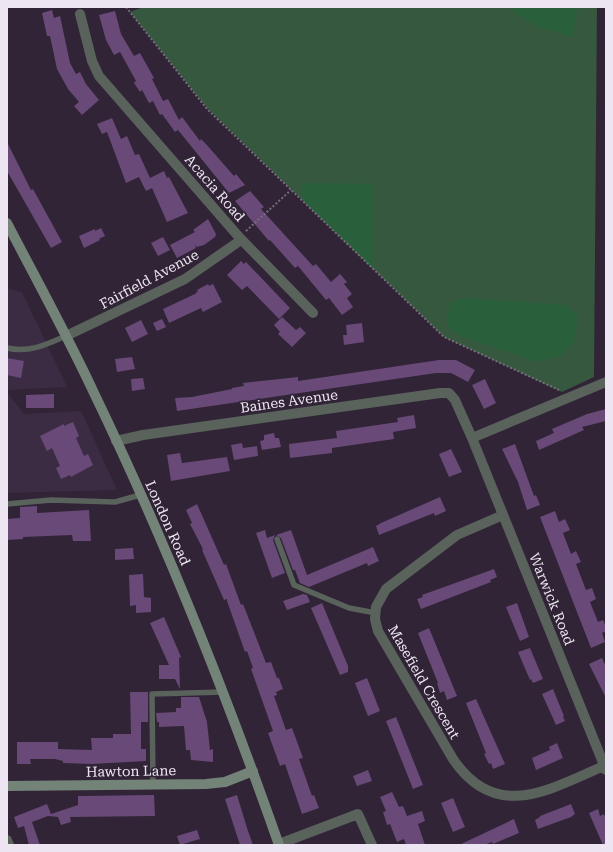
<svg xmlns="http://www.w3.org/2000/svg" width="613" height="852" font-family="'Roboto Serif',serif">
<rect width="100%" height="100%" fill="#302436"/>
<path fill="#3b2c43" d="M7,288L22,292L67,387L7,390Z
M7,392L24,414L81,411L117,490L7,493Z"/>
<path fill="#35583f" d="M143,7H597L594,377L562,392L444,337L207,108L130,12Z"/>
<path fill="#2a5f3c" d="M512,7H577L573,37L538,27L513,12Z
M301,183L374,184V270L301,199Z
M463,298L567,305L578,316L574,343L562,355L537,362L462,336L449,329L447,322L450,303Z"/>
<path fill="#684977" d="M52,10L54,18L60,16L70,63L76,74L80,72L86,84L99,100L82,115L74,106L79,102L68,89L57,69L50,36H47L42,13Z
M115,11L121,34L134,56L140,53L154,78L152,79L163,101L168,99L179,120L182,117L200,141L201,139L206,144L234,176L236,174L245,185L229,193L178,130L175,132L162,114L160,115L153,101L149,103L142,90L140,92L134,83L136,81L120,52L114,55L106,40L99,15Z
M112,118L121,139L127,136L135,155L139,154L150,178L164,171L167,178L169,177L188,213L167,222L152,188L146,191L139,177L126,183L107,132L102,134L97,124Z
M7,142L31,190L33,189L62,242L51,248L7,171Z
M250,191L264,207L261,209L313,266L316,264L331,282L340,274L347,282L344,284L352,294L347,298L353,307L342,315L329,298L326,300L298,266L295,268L270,240L269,241L235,201Z
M208,219L216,234L215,237L204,245L197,247L195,245L196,248L177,258L170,245L195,232L193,230Z
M101,228L105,236L99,239L100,240L84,248L79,236L95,229V231Z
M163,237L170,250L158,256L151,243Z
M241,261L244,264L246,262L290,308L279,319L247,286L242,290L227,275Z
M208,284L209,286L213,284L222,302L203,312L201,308L169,323L163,309L195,294L198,291L197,290Z
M282,317L296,330L300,327L306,333L292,347L278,334L280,332L274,325Z
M162,319L166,327L157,331L153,323Z
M141,320L148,334L132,342L125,328Z
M362,323L364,342L344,345L343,335H347L346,325Z
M132,357L135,369L117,372L115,359Z
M7,358L24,361L21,378L7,375Z
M439,360H456L475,370L468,382L451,373H436L177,411L175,398L192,397L232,389V388L244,386L243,383L298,377V381Z
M143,378L145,389L132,391L131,379Z
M485,379L496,403L484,409L472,385Z
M54,394V408H26V395Z
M606,409V421L582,427L584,430L539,450L536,441L554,433L552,429L587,414Z
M414,415L416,428L393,432L394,439L332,448V453L290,458L289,444L337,438L336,431L398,422L397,418Z
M73,422L79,436L76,438L84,456L88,454L93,465L71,477L70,475L61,479L56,468L60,466L52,448L47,451L40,436L64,424V426Z
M274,433L275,438H279L281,447L262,450L260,441L264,440V435Z
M242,443L243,448L257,446L258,456L234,460L231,445Z
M515,444L534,496L536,495L540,505L527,510L518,482L502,449Z
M451,449L462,472L449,477L439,454Z
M180,453L182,463L227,457L230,471L171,481L167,455Z
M440,497L446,511L435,516L434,513L379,535L376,526L381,523Z
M197,504L224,565L226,564L241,605L243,604L266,663L271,662L277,678H279L283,689L276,692L277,695L274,696L286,730L292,728L303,758L299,759L312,796L314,795L319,808L302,814L285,764L280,766L268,733L273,731L251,669L253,668L247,651L245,652L227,601V599L224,600L202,550L203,549L190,524L192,523L186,510Z
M37,506V513L89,510L91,541H73L72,535L23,537V539L7,540V519L20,518V507Z
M555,511L559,522L565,519L570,530L563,533L571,554L576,551L581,562L576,564L586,590L592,588L596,599L590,602L598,622L603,620L606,627V631L602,633L605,642L591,648L540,517Z
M265,530L267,538L275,535L273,540L285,573L272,578L256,533Z
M291,530L307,575L373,547L379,561L368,566L367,563L309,587L300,583L295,570H293L281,538L276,535Z
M133,548L134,559L115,560V549Z
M494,569L497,577L490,580L491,582L421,609L417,599L423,597L422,595Z
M143,574L144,597L151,598V612L136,613V605L130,606L129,575Z
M303,594L307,595L310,602L287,610L283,601Z
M322,603L348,666V672L340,675L311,608Z
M517,603L529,637L520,641L506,607Z
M164,617L181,657L179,658L180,689L175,679H159V665H169L150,623Z
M429,628L457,696L447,700L444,691L440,693L437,683H438L418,633Z
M530,648L543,679L533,683L531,679L530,680L518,652Z
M602,658L606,667V698L589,664Z
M367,678L380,711L368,716L355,683Z
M553,689L564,716L563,717L565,721L556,725L542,694Z
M130,692H148V722H141V749H146V761L92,764L63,763V761L55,759H30L31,764H17V742H58V749L92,750L91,738H113V734H131Z
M181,697H199L207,722L210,750L213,749V762L191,760L190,750H186L184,726L159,727V722H157L156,713L176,712V708H181Z
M476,699L505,764L493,769L491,763L489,764L484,754L486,753L466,703Z
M396,717L423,785L413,789L386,721Z
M557,743L563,758L536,770L532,758L550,750L549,747Z
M368,770L372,781L357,786L353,776Z
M392,792L399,807L403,806L407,816L422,811L425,821L418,824L425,845H406L404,839L397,842L390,824L387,825L383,812L386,811L380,797Z
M154,795L155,816L70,817L71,822L61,825L58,817L48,816L32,822L40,845H29L24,826L18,828L14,817L47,804L51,814L78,805V796Z
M237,795L248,831L253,845H240L225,799Z
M453,798L465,827L453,832L441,803Z
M571,804L575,814L571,817L538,829L535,820L540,817V816Z
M598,809L600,816L604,814L606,820V845H603L589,813Z
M514,819L519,833L493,844L492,842L484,845H459Z
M197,830L200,839L180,845L177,836Z"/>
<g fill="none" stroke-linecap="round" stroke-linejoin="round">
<path stroke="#776d7d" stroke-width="2" stroke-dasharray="2 2" stroke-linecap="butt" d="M126,7L207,109L444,337L559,390
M246,231L291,190"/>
<path stroke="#59635b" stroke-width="5.5" d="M7,348C29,353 46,345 66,336
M7,504L51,500L115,502L140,495
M277,539L294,585L349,608L376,613
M153,785L152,694L224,692"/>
<path stroke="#59635b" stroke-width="10" d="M80,14L92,61L99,76L239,237L313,313
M66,336L185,279L241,240
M472,438L606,382
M116,441L143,435L440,393H449L455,400L472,438L606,770
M503,515L457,535L386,589L376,607L375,619L378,631L453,759C496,823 550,789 604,766
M7,840L9,845
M279,844L358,814L372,845"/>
<path stroke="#748377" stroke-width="10" d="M7,223C36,279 67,335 94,393C165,540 225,691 279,845
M7,786L206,784L225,782L253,771"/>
</g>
<g text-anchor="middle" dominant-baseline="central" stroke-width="3.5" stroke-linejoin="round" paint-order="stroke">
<g font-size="14" fill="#ede5f1" stroke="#302436">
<text transform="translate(215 188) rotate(49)">Acacia Road</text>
<text transform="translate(149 279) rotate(-28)">Fairfield Avenue</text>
<text transform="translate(289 401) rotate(-8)">Baines Avenue</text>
<text transform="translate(168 523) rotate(66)">London Road</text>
<text transform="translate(552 599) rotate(68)">Warwick Road</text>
<text transform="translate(424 682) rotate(60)">Masefield Crescent</text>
<text transform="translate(131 771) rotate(-1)">Hawton Lane</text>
</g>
</g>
<rect width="613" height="852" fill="none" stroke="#ede5f1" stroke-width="16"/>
</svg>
